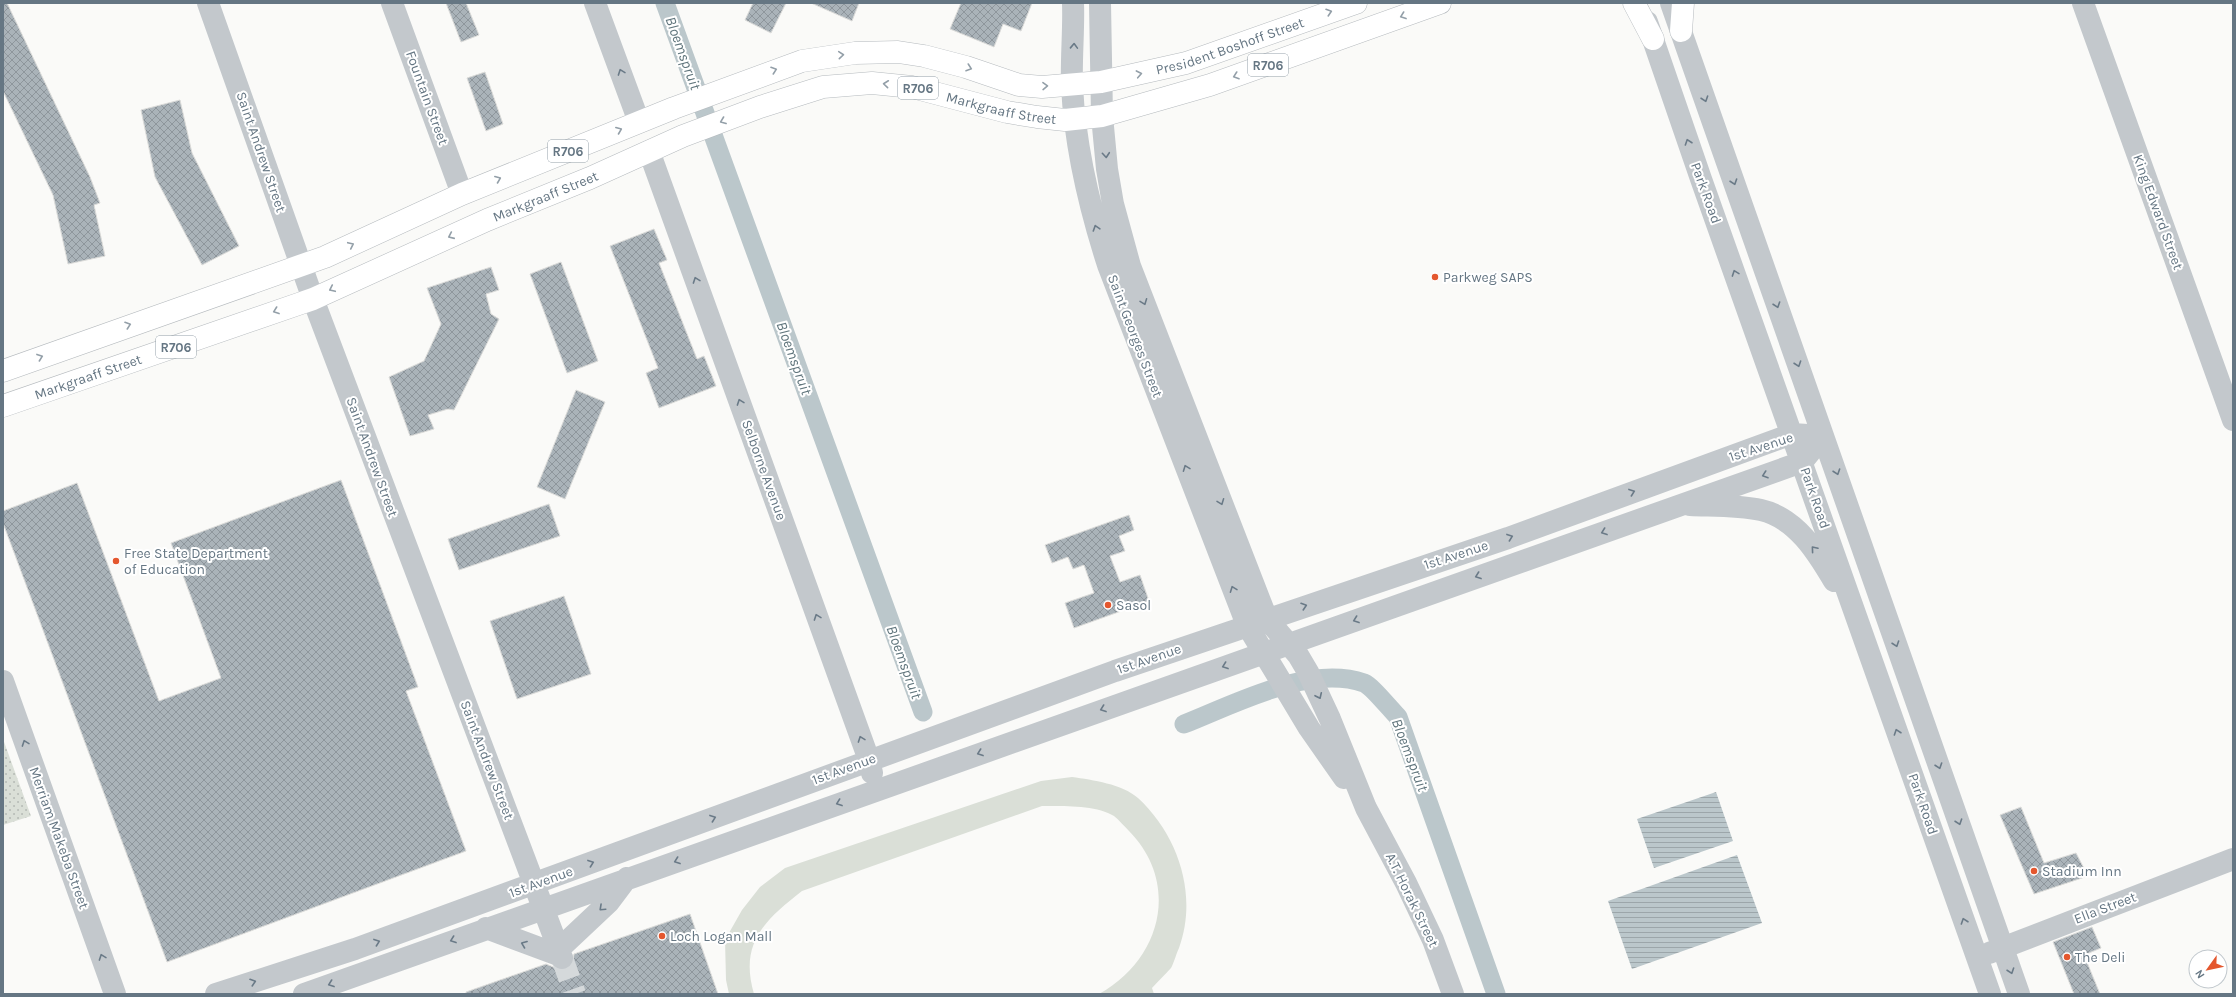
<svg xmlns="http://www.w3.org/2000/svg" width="2236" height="997" font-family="Karla,sans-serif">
<defs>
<pattern id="grass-dots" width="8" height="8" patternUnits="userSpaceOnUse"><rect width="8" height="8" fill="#dadfd7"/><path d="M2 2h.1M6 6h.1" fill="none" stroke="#b4b9b4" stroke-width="1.8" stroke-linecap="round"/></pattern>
<pattern id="water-rules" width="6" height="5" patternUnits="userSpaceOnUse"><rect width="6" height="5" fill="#bbc7cb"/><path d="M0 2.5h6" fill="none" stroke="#9ca6aa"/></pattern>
<pattern id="building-cross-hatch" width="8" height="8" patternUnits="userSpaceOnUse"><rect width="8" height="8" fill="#aab3b9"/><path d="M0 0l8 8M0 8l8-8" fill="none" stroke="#8e969c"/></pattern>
</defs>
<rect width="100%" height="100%" fill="#fafaf8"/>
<path fill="url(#grass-dots)" d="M3,739L31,816L3,825Z"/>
<path fill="#dadfd7" d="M1072,777C1093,780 1122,784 1138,798C1179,836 1198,896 1179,948C1176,954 1174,963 1171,968C1165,975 1158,981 1152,988L1154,994H1099C1161,960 1181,884 1129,831C1124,826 1119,820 1114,816C1097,805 1062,806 1042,806L802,891C765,920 739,943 754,994H729L726,980L725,940L742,910L760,887L785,868L1041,781Z"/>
<path fill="url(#water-rules)" d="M1716,792L1733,841L1654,868L1637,819Z
M1737,855L1762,923L1632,969L1608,901Z"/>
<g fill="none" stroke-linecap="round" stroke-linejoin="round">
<path stroke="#bbc7cb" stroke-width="19" d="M665,3L923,712
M1184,724C1235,704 1309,664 1364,683C1372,686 1391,710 1398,717L1496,994"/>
</g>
<path fill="url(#building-cross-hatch)" stroke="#dcdcda" d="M3,3H7L90,177L100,203L94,205L105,256L68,264L53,195L3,91Z
M446,3H466L479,35L461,42Z
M753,3H786L771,33L745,20Z
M811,3H859L852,21Z
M961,3H1032L1021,31L1003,24L994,47L950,29Z
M485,72L503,124L486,131L467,78Z
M180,100L192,153L239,246L202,265L155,177L141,110Z
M654,229L667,260L659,263L697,359L704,356L716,386L659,408L646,373L658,368L610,246Z
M561,262L598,361L567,373L530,274Z
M491,267L499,290L486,294L491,314L499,319L454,410L448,409L428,415L434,429L410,436L389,377L424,361L441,324L427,288Z
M576,390L605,402L565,499L537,487Z
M341,480L418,687L406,691L466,851L167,962L3,523V511L77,483L159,701L221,678L171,543Z
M549,504L560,536L459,570L448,539Z
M1129,515L1134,530L1119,536L1125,551L1110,556L1120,582L1140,575L1149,601L1074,628L1065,603L1094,593L1084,565L1073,569L1068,557L1052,563L1045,545Z
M564,596L591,674L517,699L490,621Z
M2021,807L2044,863L2076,853L2088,876L2034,894L2000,815Z
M690,914L718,994H466V992L546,964L560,970H566L572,966L574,954Z
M2092,927L2101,948L2084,955L2100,994H2074L2053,942Z"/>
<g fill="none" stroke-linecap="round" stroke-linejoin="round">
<path stroke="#d5d9db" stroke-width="22" stroke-dasharray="22 11" stroke-linecap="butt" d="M562,958L575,994"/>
<defs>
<g id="major">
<path d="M1634,3L1653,39"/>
<path d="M1681,31L1683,3"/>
<path id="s1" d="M3,371L325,257L462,194L674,108L802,61L855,53L898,52L924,56L966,67L1019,85L1042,87L1101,82L1186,63L1356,3"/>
<path id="s2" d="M3,406L313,299L487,220L590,178L683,136L760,107L823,87L872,83L912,87L1007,112L1037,117L1065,120L1102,116L1210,85L1440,3"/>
</g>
</defs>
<use href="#major" stroke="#b5babe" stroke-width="23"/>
<path stroke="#c3c8cc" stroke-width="22" d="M208,3L313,299L562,958
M392,3L462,194
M595,3L639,122
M1073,3C1074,30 1071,58 1072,86C1075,147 1089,206 1108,265L1247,625L1309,728L1344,778
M1100,3L1102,116L1107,169L1113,204L1130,266L1267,619L1298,655L1308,672L1330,719L1366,808L1406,883L1433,940L1453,994
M1671,3L2019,994
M2083,3L2233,420
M1647,22L1701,179L1990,994
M649,151L869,760L872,773
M1690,505C1713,506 1738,505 1761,510C1796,518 1817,552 1834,581
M3,681L115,994
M486,928L561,956
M558,950L609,902L627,878
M1989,953L2233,859
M216,994L355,949L1115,671L1508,538L1792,434L1823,436
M304,994L1802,462L1823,436"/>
<use href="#major" stroke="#fff" stroke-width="22"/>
</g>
<defs><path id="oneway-chevron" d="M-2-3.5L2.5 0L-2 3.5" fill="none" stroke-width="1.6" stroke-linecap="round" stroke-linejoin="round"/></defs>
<g stroke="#939fa8">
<use href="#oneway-chevron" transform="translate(1329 12) rotate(-18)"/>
<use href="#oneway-chevron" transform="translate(1403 16) rotate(160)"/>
<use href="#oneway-chevron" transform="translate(841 55) rotate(-5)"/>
<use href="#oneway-chevron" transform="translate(969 68) rotate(19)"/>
<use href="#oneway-chevron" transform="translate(774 70) rotate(-19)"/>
<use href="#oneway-chevron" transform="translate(1139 74) rotate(-11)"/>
<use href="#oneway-chevron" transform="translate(1236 76) rotate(161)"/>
<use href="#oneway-chevron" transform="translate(886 84) rotate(-174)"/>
<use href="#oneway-chevron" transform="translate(1045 86) rotate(-1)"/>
<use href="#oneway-chevron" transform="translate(723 121) rotate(159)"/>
<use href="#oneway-chevron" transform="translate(619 130) rotate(-22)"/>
<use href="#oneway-chevron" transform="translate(498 179) rotate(-22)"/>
<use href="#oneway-chevron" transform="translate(451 236) rotate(156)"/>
<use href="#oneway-chevron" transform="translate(351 245) rotate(-25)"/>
<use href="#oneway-chevron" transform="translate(332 289) rotate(155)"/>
<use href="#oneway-chevron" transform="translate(276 311) rotate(160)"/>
<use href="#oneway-chevron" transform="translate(128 325) rotate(-19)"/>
<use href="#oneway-chevron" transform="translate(40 357) rotate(-20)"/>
</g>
<g stroke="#6a7a87">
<use href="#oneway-chevron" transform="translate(1074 46) rotate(-88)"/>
<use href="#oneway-chevron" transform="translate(621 72) rotate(-110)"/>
<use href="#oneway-chevron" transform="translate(1705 99) rotate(71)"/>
<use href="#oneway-chevron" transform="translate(1688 142) rotate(-109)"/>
<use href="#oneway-chevron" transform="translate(1106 155) rotate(85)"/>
<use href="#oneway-chevron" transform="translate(1734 182) rotate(71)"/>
<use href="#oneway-chevron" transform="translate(1096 228) rotate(-108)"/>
<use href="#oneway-chevron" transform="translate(1735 273) rotate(-110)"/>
<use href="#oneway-chevron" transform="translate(696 280) rotate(-110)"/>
<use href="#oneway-chevron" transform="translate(1144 302) rotate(69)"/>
<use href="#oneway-chevron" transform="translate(1777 305) rotate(71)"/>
<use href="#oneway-chevron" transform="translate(1798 364) rotate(71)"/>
<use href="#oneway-chevron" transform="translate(740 402) rotate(-110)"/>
<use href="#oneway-chevron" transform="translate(1186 468) rotate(-111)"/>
<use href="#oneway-chevron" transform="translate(1837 472) rotate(71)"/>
<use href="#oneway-chevron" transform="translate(1765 475) rotate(161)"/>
<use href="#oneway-chevron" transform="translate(1632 492) rotate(-20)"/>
<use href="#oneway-chevron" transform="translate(1221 502) rotate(69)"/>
<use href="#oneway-chevron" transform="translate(1604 532) rotate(160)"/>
<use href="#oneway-chevron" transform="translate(1510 537) rotate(-20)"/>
<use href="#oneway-chevron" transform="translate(1814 549) rotate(-130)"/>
<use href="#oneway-chevron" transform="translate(1478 576) rotate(160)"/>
<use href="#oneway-chevron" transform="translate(1233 589) rotate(-111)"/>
<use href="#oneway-chevron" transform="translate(1304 606) rotate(-18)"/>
<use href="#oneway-chevron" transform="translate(817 617) rotate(-110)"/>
<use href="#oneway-chevron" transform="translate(1356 620) rotate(160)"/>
<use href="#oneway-chevron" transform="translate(1896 644) rotate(71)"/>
<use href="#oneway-chevron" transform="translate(1225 666) rotate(160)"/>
<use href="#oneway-chevron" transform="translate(1319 696) rotate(65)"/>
<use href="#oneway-chevron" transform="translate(1103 709) rotate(160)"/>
<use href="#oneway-chevron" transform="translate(1897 732) rotate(-109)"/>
<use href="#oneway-chevron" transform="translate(861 739) rotate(-110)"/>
<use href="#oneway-chevron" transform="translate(25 743) rotate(-110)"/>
<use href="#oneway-chevron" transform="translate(980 753) rotate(160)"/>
<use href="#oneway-chevron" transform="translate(1939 766) rotate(71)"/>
<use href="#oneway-chevron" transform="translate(839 803) rotate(160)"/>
<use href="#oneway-chevron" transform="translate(713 818) rotate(-20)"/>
<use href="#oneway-chevron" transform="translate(1959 822) rotate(71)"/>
<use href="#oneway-chevron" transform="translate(677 861) rotate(160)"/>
<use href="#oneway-chevron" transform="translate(591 863) rotate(-20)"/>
<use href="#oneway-chevron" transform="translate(602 908) rotate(137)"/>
<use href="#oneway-chevron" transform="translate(1964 921) rotate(-109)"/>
<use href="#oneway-chevron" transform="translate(453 940) rotate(160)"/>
<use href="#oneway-chevron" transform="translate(377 942) rotate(-20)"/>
<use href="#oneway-chevron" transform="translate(524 944) rotate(-159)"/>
<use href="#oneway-chevron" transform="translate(102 957) rotate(-110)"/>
<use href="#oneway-chevron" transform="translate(2011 971) rotate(71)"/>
<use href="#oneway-chevron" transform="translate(253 982) rotate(-18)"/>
<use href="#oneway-chevron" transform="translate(331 984) rotate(160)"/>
</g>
<g fill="#e4572e" stroke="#fff" stroke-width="1.5">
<circle cx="1435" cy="277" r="4"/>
<circle cx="116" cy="561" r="4"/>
<circle cx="1108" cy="605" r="4"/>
<circle cx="2034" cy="871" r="4"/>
<circle cx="662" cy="936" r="4"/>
<circle cx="2067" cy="957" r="4"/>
</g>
<g text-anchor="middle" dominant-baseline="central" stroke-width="4" stroke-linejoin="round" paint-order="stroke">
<g fill="#fff" stroke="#939fa8" stroke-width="1">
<rect x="1248" y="54" width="40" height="22" rx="3"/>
<rect x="898" y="77" width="40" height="22" rx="3"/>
<rect x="548" y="140" width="40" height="22" rx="3"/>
<rect x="156" y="336" width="40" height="22" rx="3"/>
</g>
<g font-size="13" font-weight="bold" fill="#657683">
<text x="1268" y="65">R706</text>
<text x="918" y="88">R706</text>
<text x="568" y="151">R706</text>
<text x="176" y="347">R706</text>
</g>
<g font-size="14" fill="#657683" stroke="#fff">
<text stroke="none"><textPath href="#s1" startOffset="1296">President Boshoff Street</textPath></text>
<text transform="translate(427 98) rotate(70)">Fountain Street</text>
<text stroke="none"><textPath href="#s2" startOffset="1062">Markgraaff Street</textPath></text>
<text transform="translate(261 152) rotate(71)">Saint Andrew Street</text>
<text transform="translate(1706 193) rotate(70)">Park Road</text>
<text stroke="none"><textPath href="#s2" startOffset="582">Markgraaff Street</textPath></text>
<text transform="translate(2158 212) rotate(70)">King Edward Street</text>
<text transform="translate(1135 336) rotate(69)">Saint Georges Street</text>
<text stroke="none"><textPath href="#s2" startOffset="90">Markgraaff Street</textPath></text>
<text transform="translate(1761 447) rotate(-18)">1st Avenue</text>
<text transform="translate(372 457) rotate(70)">Saint Andrew Street</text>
<text transform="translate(764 470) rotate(70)">Selborne Avenue</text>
<text transform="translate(1815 498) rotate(71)">Park Road</text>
<text transform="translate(1456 555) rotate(-18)">1st Avenue</text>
<text transform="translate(1149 659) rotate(-19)">1st Avenue</text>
<text transform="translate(487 760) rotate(69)">Saint Andrew Street</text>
<text transform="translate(844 769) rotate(-20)">1st Avenue</text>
<text transform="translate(1923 804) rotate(71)">Park Road</text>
<text transform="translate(59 838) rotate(70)">Merriam Makeba Street</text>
<text transform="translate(541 882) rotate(-20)">1st Avenue</text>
<text transform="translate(1412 900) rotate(64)">A.T. Horak Street</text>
<text transform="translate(2105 908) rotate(-21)">Ella Street</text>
</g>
<g font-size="14" fill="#657683" stroke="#fff" text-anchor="start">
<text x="1443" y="277">Parkweg SAPS</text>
<text x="124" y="553">Free State Department<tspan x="124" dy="16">of Education</tspan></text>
<text x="1116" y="605">Sasol</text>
<text x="2042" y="871">Stadium Inn</text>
<text x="670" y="936">Loch Logan Mall</text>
<text x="2075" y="957">The Deli</text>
</g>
<g font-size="15" font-style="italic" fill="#60757c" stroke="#fff">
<text transform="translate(683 53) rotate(70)">Bloemspruit</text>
<text transform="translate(794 358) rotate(70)">Bloemspruit</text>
<text transform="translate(904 662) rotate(70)">Bloemspruit</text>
<text transform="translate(1410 755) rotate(69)">Bloemspruit</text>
</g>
</g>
<rect width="2236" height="997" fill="none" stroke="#657683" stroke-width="8"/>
<g transform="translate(2208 969) rotate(237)"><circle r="19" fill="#ffffff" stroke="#c1c8cd"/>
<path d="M0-3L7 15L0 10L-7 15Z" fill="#e4572e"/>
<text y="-6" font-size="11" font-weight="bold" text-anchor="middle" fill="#657683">N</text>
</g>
</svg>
